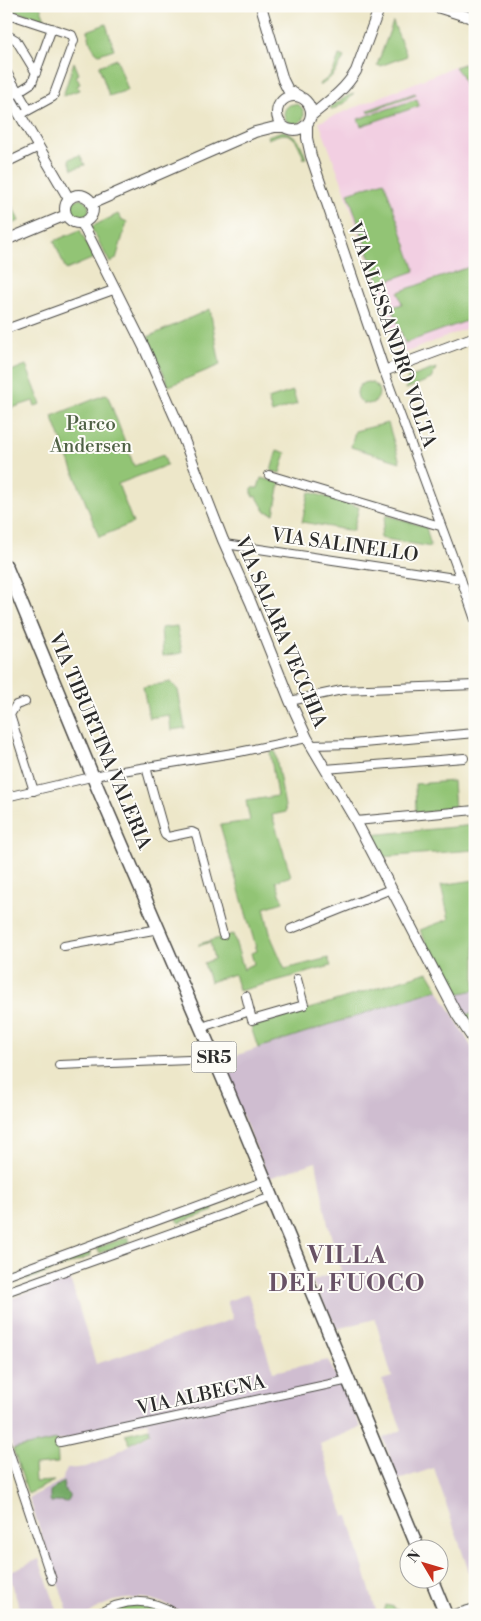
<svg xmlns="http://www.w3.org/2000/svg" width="481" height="1621" font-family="'Libre Bodoni',serif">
<rect width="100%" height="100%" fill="#fdfcf7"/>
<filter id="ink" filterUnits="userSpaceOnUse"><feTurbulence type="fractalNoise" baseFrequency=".02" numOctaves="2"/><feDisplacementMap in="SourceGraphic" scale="10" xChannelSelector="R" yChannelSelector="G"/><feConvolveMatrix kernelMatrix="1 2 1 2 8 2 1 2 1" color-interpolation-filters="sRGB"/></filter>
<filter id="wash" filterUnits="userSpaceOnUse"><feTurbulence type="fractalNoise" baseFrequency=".0096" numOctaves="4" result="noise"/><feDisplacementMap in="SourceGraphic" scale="20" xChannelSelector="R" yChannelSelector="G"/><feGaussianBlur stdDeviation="1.12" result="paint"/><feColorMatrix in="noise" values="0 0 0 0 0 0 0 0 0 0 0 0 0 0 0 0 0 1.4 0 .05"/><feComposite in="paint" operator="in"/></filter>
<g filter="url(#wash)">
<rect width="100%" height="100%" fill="#ede7c9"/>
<path fill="#f2cfe2" d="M463,63L475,67V325L400,355L344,188L319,122Z"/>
<path fill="#cfbdd0" d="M438,989L475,1053V1590L434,1468L398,1480L383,1438L402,1430L382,1380L392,1377L375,1319L337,1329L312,1281L341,1270L328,1225L316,1162L269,1178L219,1061Z
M475,990V1013L462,1015L452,995Z
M70,1278L96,1364L233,1319L227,1301L248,1294L273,1372L328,1360L361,1427L320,1444L344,1516H348L377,1614L184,1615L168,1605L150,1599L139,1598L125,1599L113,1601L99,1607L87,1615H69L29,1498L61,1481L67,1469L86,1467L99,1462L150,1434L148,1422L57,1441L58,1463L18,1466L6,1426V1300Z
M39,1559L59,1615H21L9,1572Z"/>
<path fill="#92c475" stroke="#5e7850" d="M6,6H40L45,19L11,10L6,13Z
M393,22L407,56L380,66L377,65Z
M106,24L114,49L99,54C91,50 90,38 87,31Z
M339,55L344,57C338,70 332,78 320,86L319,84C332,77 335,69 339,55Z
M117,59L128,90L109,96L99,66Z
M74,62L79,74L76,76L80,84L77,86L79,90L63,96Z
M463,64L475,68V113L461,75L455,67Z
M415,93L416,95L369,112L368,110Z
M354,94L347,101L332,110L330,107L347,96Z
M417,99L419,106L361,126L358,119Z
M284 114a10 10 0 1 1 20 0a10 10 0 1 1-20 0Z
M283,131C298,135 301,144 306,158L304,159C296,137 292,128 268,139L267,136Z
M80,155L85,165L72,169L69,159Z
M384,181L415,271L379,284L348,193Z
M69 209a10 10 0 1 1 20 0a10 10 0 1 1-20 0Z
M13,207L19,221L6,227V210Z
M118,214L121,219L127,222L116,259L110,263L91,227Z
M80,230L94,258L66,270L54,241Z
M475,265V318L405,343L392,307L402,304L398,292Z
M210,309L220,365L169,386L148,337Z
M26,365L41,404L35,406L33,401L6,410V373Z
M436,368L431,379L406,389L408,378Z
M357 393a11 11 0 1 1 22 0a11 11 0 1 1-22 0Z
M293,391L297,404L272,413L268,399Z
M107,394L134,466L163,455L167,465L118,484L133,523L99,537L52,416Z
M388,423L400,462L351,447L355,431Z
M277,450L286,453L280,473L271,471Z
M261,478L280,483L274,514L265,511L257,497L252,496V488H258Z
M309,492L359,507L353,531L302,522Z
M386,515L426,527L431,547L380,538Z
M177,626L182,653L163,656L161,628Z
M171,682L178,690L185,728L171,730L169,715L149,718L143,687Z
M275,751L286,812L272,815L291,876L276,881L283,902L264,908L271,937L285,969L328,958L331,966L239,991L234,974L210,982L204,963L214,959L210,942L199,946V944L233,934L244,970L246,967L254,964L251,953L257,951L220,825L250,821L246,801L277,796L270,752Z
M453,781L455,810L416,813L415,784Z
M475,825V850L381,857L370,835Z
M475,880V990L452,995L420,930L449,919L441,885Z
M428,972L438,989L258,1048L251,1027Z
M475,1013V1036L462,1015Z
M212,1206L213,1211L179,1223L177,1219Z
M128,1237L130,1242L99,1253L97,1248Z
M89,1251L91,1256L59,1268L58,1263Z
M50,1265L52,1271L27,1280L25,1275Z
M149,1428L150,1433L130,1444L125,1434Z
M57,1440L58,1463L34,1465L35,1482L54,1481L28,1494L13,1449Z
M144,1603L174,1615H156L135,1611L116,1615H99L115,1607Z
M386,1605L394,1607V1609L407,1612L406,1615H380L379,1611L384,1612Z"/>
<path fill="#75aa66" stroke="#506a48" d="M63,1482L65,1490L70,1495V1497L67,1502L59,1501L52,1503L50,1500V1491Z"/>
</g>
<g filter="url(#ink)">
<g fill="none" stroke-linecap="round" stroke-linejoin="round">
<defs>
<path id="minor" d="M6,19L11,15L72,35L74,40L53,97L20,115
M6,34L16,40L36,73
M6,71L29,110
M10,97L32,83L52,28
M6,163L39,147
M6,329L116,289
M384,371L461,579L475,620
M269,475L440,526
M225,544L461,579
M290,701L342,690L475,685
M25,702L16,705L10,715L34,791
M311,745L352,744L475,733
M146,767L165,835L168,837L192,832L196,834L223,935
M325,769L464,758
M6,797L104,774L239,752L307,738
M356,821L475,810
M291,929L391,889
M64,946L159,929
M246,996L252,1020L304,1005L297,979
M202,1027L250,1011
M59,1065L215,1059
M6,1276L265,1181
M6,1292L272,1197
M6,1442L52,1580
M60,1442L349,1380
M96,1615C125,1598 149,1597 178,1615"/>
<path id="tertiary" d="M261,6L283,80L288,90L299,96
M434,6L475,19
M6,91L69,199
M277 113a17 17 0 1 1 34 0a17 17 0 1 1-34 0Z
M312,115C328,102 345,90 356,71L380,6
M307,125V138L311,156L384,371L475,337
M65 209a14 14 0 1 1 28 0a14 14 0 1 1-28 0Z
M91,204L255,132L275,127H284
M82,223L144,347L175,417L223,540L251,603L290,701L307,738L356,821L457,1015L475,1042
M6,240L66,215
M454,1615L475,1609"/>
<path id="primary" d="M6,566L98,789L227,1088L418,1548
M431,1578L446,1615"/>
</defs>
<use href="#minor" stroke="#484743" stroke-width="10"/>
<use href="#tertiary" stroke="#484743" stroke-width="12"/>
<use href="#primary" stroke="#484743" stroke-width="15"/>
<use href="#minor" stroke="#fff" stroke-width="8"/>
<use href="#tertiary" stroke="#fff" stroke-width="10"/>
<use href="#primary" stroke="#fff" stroke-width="12"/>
</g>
</g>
<g text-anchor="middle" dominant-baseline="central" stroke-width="4" stroke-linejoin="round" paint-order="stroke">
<rect fill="#fdfcf7" stroke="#6a6a68" stroke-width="1" x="191.5" y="1041.5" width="45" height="31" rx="4"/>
<g font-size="18" font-weight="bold" fill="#2b2b2b">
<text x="214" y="1057">SR5</text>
</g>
<g font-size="19" fill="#2b2b2b" stroke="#fdfcf7">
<text transform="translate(392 335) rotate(71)">VIA ALESSANDRO VOLTA</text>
<text transform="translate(345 545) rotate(8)">VIA SALINELLO</text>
<text transform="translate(281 632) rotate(67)">VIA SALARA VECCHIA</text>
<text transform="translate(100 741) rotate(67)">VIA TIBURTINA VALERIA</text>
<text transform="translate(201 1395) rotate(-12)">VIA ALBEGNA</text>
</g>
<g font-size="19" fill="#4f6145" stroke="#fdfcf7">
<text x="91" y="424">Parco<tspan x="91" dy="22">Andersen</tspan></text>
</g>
<g font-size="24" font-weight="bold" letter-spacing="1" fill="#685265" stroke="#fdfcf7">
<text x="347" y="1256">VILLA<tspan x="347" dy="28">DEL FUOCO</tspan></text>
</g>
</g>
<rect width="481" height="1621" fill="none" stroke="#fdfcf7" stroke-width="25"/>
<g transform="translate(424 1564) rotate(308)"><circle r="24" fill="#fdfcf7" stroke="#a9a8a5"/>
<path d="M0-4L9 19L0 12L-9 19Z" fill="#c8321e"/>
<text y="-8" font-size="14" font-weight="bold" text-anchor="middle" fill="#2b2b2b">N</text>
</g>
</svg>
